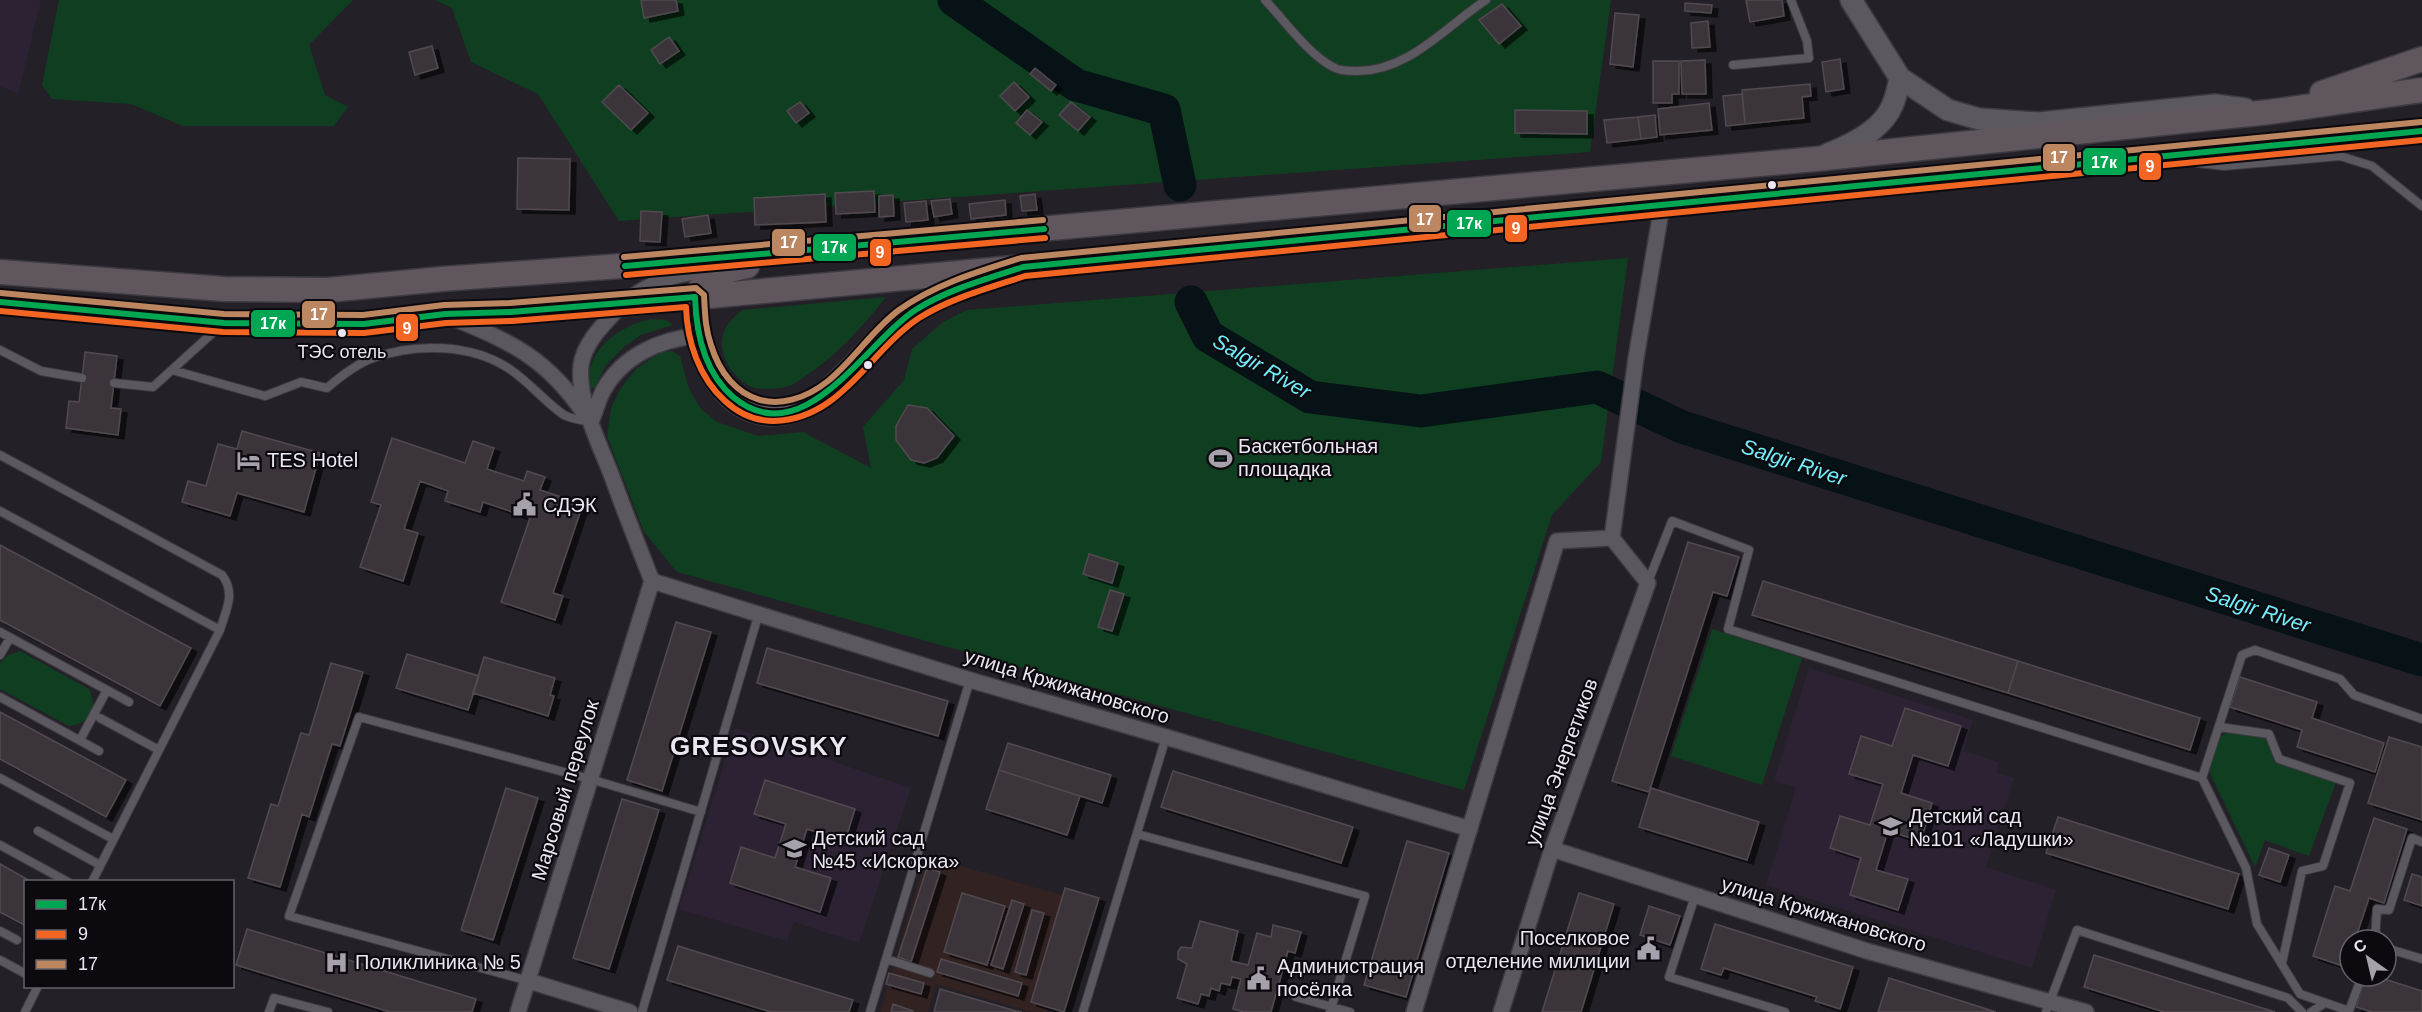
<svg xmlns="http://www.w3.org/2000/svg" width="2422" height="1012" font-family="Helvetica,sans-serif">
<defs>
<filter id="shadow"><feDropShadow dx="6" dy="4" stdDeviation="0" flood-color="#0009"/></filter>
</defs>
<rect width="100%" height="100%" fill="#242028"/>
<path fill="#322" d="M926,856L1065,896L1056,980L1046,1012H1032L936,984L928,1012H880Z"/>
<path fill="#2c2234" d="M0,0H41L18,94L0,86Z
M1809,668L1973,720L1963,751L1999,762L1996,772L2014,778L1986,867L2056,890L2032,968L1766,885L1796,788L1774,780Z
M735,728L911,788L859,943L794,922L787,941L679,909Z"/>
<path fill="#0f3f20" d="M59,0H353L309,45L325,95L348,107L334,126H183L131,104L52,99L42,85Z
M435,0H1611L1590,152L619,221L538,94L471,62L452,8Z
M1628,258L1601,462L1552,515L1464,790L677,572L644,532L607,436L611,408L621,388L636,369L660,353L672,351L680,356L688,386L700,408L717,422L758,436L803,432L871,468L863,427L904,380L912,349L943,322L967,310Z
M886,297C862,327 837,356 804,377C799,380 794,385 789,386C780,389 760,390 752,387C734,380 717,354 723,335C726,324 734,317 742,310Z
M651,319L666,320L673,325L641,335L625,346L606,365L595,387L590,390L588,387C587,349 617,327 651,319Z
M1712,629L1802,658L1762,785L1671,756Z
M20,651L89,689C99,707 89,724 69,726L0,689V663L8,655Z
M2238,727L2265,737L2275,763L2336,782L2309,856L2265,840L2255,867L2207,767L2216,739Z"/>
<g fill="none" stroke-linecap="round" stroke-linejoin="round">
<path stroke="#061215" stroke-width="33" d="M954,0L1076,85L1164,110L1180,185
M1191,302L1208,336L1310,397L1421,411L1597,387L1682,427L2422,660"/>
</g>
<path fill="#3b363b" stroke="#514a50" stroke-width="1.5" filter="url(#shadow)" d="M641,0H676L678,11L644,18Z
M1746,0H1782L1784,16L1750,22Z
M1685,3L1712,5L1711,13L1685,11Z
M1502,4L1521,26L1499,44L1479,20Z
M1615,13L1639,15L1633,67L1610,64Z
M1708,21L1710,47L1692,48L1691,23Z
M669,37L679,51L660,64L651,50Z
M432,46L438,68L415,75L409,52Z
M1840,59L1844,89L1826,92L1822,62Z
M1705,60L1706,94H1682L1681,61Z
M1653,61H1679V94H1672V103H1653Z
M1035,68L1056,85L1051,91L1030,74Z
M1014,82L1029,97L1015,111L1000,96Z
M1810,84L1811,96L1802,97L1804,118L1745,124L1742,90Z
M619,85L648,113L631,130L602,102Z
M1742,94L1745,124L1726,126L1723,96Z
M800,102L809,113L796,123L787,111Z
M1071,102L1090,117L1078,131L1059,115Z
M1709,103L1712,130L1660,135L1658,109Z
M1027,110L1042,122L1030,135L1016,123Z
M1515,110L1587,111V134L1515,133Z
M1655,115L1657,137L1641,139L1638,117Z
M1638,117L1641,139L1607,143L1604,120Z
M518,158L570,159L569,210L517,209Z
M874,191L875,212L836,214L835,193Z
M825,194L826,222L755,225L754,198Z
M1035,194L1037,210L1022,211L1020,196Z
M893,195L894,216L879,217V196Z
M950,199L952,214L934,217L931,201Z
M1005,200L1006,215L971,219L969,204Z
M926,201L928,220L906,222L904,203Z
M641,211L662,212L660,242L640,241Z
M708,215L711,233L685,237L682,219Z
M85,352L117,356L111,408L121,409L118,435L66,428L69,401L79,402Z
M908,405L927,408L954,436L937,458L924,463L911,460L896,440V426Z
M242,431L320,453L304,512L237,493L230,516L182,502L188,481L206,486L218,444L237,449Z
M392,438L465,463L473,441L494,448L487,469L524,481L527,471L545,477L540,490L583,504L553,593L563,596L555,620L501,602L530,518L483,502L480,512L445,501L448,491L420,481L404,529L418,533L403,581L360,567L381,505L371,502Z
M1688,542L1739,557L1727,596L1713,592L1649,792L1612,781Z
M0,545L191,648L160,706L0,620Z
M1089,554L1118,563L1112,583L1083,574Z
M1763,581L2018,661L2008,693L1752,615Z
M1110,590L1124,594L1112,631L1098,627Z
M676,622L711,632L662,791L627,780Z
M767,648L948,701L938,736L757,683Z
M407,654L479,676L468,710L396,688Z
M484,657L555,678L550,695L554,696L548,716L473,693Z
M2018,661L2200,718L2190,750L2008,693Z
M331,663L363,672L340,746L332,744L309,817L302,814L280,887L248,878L271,804L278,806L301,733L309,735Z
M2240,677L2317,702L2312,718L2384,743L2375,772L2297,747L2302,730L2230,707Z
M1905,708L1961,726L1948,766L1913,755L1901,793L1932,803L1921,841L1888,831L1876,870L1908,879L1898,910L1850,895L1861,858L1830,848L1840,816L1870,825L1883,784L1849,774L1861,736L1892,746Z
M0,712L126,780L106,817L0,759Z
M2389,737L2422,747V820L2368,803Z
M1008,743L1111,775L1102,803L999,770Z
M999,770L1080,796L1067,835L986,809Z
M1173,771L1353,827L1341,863L1161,807Z
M765,780L855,809L845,841L807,829L795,867L831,878L820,912L730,883L741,847L775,858L786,824L754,814Z
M506,788L538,798L493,940L461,930Z
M1651,788L1759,822L1747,860L1639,827Z
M622,799L659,810L609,969L573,958Z
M2058,817L2239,874L2228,909L2046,853Z
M2374,818L2407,829L2384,903L2369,898L2355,940H2350V956L2346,967L2313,956L2335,886L2350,891Z
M1407,841L1449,853L1406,997L1364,985Z
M2269,848L2289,855L2280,882L2259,875Z
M0,864L32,882H26V926L0,912Z
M927,868L940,872L911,962L898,957Z
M2412,874L2422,877V906L2404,900Z
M1065,888L1099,898L1064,1012L1031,1002Z
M962,893L1005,906L987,965L944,952Z
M1579,893L1614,904L1581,1012H1542Z
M1012,900L1024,904L1003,969L991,965Z
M1649,906L1680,916L1670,945L1640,935Z
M1032,910L1044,913L1026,975L1015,972Z
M1200,921L1238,931L1231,961L1248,965L1257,933L1271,937L1273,925L1301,932L1295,953L1288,951L1271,1012H1244L1233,1009L1241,979L1232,977L1230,985L1221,983L1219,991L1211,988L1209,996L1201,994L1198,1004L1177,998L1187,964L1178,959V952L1181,947L1192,948Z
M1715,924L1853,967L1840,1009L1815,1001L1817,997L1724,968L1721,975L1701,969Z
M247,929L476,999L472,1012H390L236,965Z
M678,946L853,1000L849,1012H771L667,980Z
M2094,955L2275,1012H2164L2084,987Z
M941,959L1022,983L1018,996L937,972Z
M889,973L924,983L921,994L886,984Z
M2366,976H2375L2422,991V1012H2372L2356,1007Z
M1889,978L1996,1012H1878Z
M940,989L1016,1011L1022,1012H934Z
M893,1004L913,1011L912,1012H891Z"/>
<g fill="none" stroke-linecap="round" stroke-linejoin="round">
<defs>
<path id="lane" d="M1265,0C1285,21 1308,54 1333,67C1339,71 1349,71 1356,71C1408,72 1445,27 1486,0
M1733,65L1809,58L1807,41L1791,0
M2198,163L2224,166L2340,156L2372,166L2422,206
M0,350L41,371L82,378
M172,370L265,396L301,382L327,388C341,376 356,364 373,358C416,343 472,343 511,370C530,383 545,402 564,415C571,419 582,420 590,422
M114,383L153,387L218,328
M0,455L222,575C236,593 226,610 220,630L92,882
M0,511L220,630
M1648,582L1672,521L1749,550L1728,629L2202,778
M0,632L129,702
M0,655L10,638
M0,697L99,751
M100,718L159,750
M2219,727L2269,734L2279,759L2350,783L2323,866L2302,871L2282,963
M80,740L107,690
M0,778L113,839
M38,831L100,865
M1137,834L1365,896L1330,1012
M0,845L68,882
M1695,896L1669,977L1785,1012
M0,931L17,940
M2375,940L2377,909L2389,910L2412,838L2422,842
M2386,948L2422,959
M886,959L930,973
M0,960L26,974
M2362,976L2349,1011L2300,994L2257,924L2246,868L2202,778L2242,655L2255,650L2340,679L2354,695L2422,719
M529,981L289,916L359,717L590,779L701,812
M1296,997L1350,1012
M25,1012L38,986
M269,1012L274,998L328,1012
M642,1012L758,616
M870,1012L970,680
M1083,1012L1166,737
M2046,1012L2077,930L2288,998L2302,1012
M2311,1012L2325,1003"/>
<path id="street" d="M453,318C513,343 546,358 584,413
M591,422C595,412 598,401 603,391C622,356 660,339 697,336
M1612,538L1636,358L1662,206
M652,581L970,680L1166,737L1470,829
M652,581C638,545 624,510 611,474C599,443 577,399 581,365C584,344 601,327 615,312C640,286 674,273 709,270
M1552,849L1867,951L2086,1012
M529,981L630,1012
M518,1012L652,581
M1414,1012L1557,541L1612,538
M1501,1012L1552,849L1648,583L1612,538"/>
<path id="secondary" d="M1851,0L1900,78L1948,110L1979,119L2039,123L2215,105L2245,109
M1828,154C1851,145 1882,130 1892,106C1896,98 1898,87 1900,78"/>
<path id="primary" d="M2322,93L2422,59
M747,266C732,269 712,273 702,286C693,297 695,308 696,321C699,361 728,415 774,413C830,411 858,354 897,324C923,302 954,290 986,279
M0,272L224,289L328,290L442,279L662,263L1816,159L2269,112L2422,90
M0,302L224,323L364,324L445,314L511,312L623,304L1023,267L2422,131"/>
</defs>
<use href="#lane" stroke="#3d3a41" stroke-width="10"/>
<use href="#street" stroke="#3d3a41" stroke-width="18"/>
<use href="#secondary" stroke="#3d3a41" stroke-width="24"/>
<use href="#primary" stroke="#3d3a41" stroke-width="27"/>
<use href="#lane" stroke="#5b585f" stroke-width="8"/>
<use href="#street" stroke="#5b585f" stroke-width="15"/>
<use href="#secondary" stroke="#5b585f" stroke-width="21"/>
<use href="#primary" stroke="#60575e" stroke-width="24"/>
<defs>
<path id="bus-1" d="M625,266L1044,229
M0,302L224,323L364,324L445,314L511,312L695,297C696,333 704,372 733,397C804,456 866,341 917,309C949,289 987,279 1023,267L2422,131"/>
<path id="bus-2" d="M626,275L1045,238
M0,311L223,332L364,333L446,323L512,321L686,307C687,341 699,378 725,401C739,414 755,421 774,421C842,419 869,351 919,318C951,298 989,288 1025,276L2422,140"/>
<path id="bus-3" d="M624,257L1043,220
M1,293L224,314L363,315L444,305L510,303L696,288L704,295C705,312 705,328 711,345C729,404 780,419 828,381C854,360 872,330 899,310C935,284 980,271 1021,258L2421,122"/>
</defs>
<use href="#bus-1" stroke="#0c090f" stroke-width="10"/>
<use href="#bus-2" stroke="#0c090f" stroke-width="10"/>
<use href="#bus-3" stroke="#0c090f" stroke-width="10"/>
<use href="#bus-1" stroke="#00a651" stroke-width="6"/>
<use href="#bus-2" stroke="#f26522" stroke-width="6"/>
<use href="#bus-3" stroke="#bb8660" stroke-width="6"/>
</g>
<defs>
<symbol id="stadium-bare" viewBox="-9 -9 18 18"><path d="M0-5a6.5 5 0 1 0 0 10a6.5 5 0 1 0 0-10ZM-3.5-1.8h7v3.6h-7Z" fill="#a6a1ab" stroke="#0c090f" stroke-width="2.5" paint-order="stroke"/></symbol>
<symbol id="hotel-bare" viewBox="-9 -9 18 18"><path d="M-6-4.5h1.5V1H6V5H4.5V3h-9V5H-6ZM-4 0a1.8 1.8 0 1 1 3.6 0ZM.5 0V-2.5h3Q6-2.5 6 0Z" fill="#a6a1ab" stroke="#0c090f" stroke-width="2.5" paint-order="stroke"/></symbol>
<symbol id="civic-bare" viewBox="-9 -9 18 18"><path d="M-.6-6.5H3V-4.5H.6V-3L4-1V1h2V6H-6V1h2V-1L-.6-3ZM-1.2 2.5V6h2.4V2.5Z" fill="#a6a1ab" stroke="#0c090f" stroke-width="2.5" paint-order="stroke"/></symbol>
<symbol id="school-bare" viewBox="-9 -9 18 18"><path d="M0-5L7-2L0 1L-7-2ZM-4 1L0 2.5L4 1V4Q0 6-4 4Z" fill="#a6a1ab" stroke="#0c090f" stroke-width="2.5" paint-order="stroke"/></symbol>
<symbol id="hospital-bare" viewBox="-9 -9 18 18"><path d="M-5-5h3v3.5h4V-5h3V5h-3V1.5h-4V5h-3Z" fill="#a6a1ab" stroke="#0c090f" stroke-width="2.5" paint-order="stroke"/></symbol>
</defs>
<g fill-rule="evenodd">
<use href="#stadium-bare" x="1204" y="442" width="33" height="33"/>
<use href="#hotel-bare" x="232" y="444" width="33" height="33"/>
<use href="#civic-bare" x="508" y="488" width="33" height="33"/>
<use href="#school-bare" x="1874" y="810" width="33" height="33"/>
<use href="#school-bare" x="778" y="832" width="33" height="33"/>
<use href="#civic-bare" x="1632" y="932" width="33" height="33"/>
<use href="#hospital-bare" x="320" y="946" width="33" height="33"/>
<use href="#civic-bare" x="1242" y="962" width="33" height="33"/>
</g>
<g fill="#ece6f1" stroke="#0c090f" stroke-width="2">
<circle cx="1772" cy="185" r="5"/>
<circle cx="342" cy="333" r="5"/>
<circle cx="868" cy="365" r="5"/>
</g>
<g text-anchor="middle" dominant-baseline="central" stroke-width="4.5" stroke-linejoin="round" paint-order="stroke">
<g font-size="18" fill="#ece6f1" stroke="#0c090f">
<text x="342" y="352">ТЭС отель</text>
</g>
<g font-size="20" fill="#ece6f1" stroke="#0c090f" text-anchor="start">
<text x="1238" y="446">Баскетбольная<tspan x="1238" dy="23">площадка</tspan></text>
<text x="267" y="460">TES Hotel</text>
<text x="543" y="505">СДЭК</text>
<text x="1909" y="816">Детский сад<tspan x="1909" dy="23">№101 «Ладушки»</tspan></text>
<text x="812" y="838">Детский сад<tspan x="812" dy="23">№45 «Искорка»</tspan></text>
<text x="1630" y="938" text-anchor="end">Поселковое<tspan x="1630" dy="23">отделение милиции</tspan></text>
<text x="355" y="962">Поликлиника № 5</text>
<text x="1277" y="966">Администрация<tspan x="1277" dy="23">посёлка</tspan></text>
</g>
<g font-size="20" fill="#ece6f1" stroke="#0c090f">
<text transform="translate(1067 686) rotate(17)">улица Кржижановского</text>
<text transform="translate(1561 762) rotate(-70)">улица Энергетиков</text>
<text transform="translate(565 790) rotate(-73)">Марсовый переулок</text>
<text transform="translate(1824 914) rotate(17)">улица Кржижановского</text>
</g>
<g font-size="21" font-style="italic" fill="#72eefb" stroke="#0c090f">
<text transform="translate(1262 366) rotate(30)">Salgir River</text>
<text transform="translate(1794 462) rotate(18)">Salgir River</text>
<text transform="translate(2258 609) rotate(18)">Salgir River</text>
</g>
<g font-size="26" font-weight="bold" letter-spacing="1.5" fill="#ece6f1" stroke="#0c090f">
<text x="759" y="746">GRESOVSKY</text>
</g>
</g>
<g stroke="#0c090f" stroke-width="2">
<rect x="2042" y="143" width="34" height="29" rx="6" fill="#bb8660"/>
<rect x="2082" y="147" width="45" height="29" rx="6" fill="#00a651"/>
<rect x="2138" y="152" width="24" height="29" rx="6" fill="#f26522"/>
<rect x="1408" y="204" width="34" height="29" rx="6" fill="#bb8660"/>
<rect x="1446" y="209" width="46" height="29" rx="6" fill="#00a651"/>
<rect x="1504" y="214" width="24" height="29" rx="6" fill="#f26522"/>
<rect x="771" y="228" width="35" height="29" rx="6" fill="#bb8660"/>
<rect x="812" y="233" width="45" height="29" rx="6" fill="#00a651"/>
<rect x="869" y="238" width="23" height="29" rx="6" fill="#f26522"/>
<rect x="301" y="300" width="35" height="29" rx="6" fill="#bb8660"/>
<rect x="250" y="309" width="46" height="29" rx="6" fill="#00a651"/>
<rect x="395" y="313" width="24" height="29" rx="6" fill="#f26522"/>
</g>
<g font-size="16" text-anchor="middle" font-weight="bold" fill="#fff">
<text x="2059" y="163">17</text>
<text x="2104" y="168">17к</text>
<text x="2150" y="172">9</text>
<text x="1425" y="225">17</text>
<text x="1469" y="229">17к</text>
<text x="1516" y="234">9</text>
<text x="789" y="248">17</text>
<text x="834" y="253">17к</text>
<text x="880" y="258">9</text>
<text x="319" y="320">17</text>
<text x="273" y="329">17к</text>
<text x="407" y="334">9</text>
</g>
<rect x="24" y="880" width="210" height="108" fill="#0c090f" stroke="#666169" stroke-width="1.5"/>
<rect x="36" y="900" width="30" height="9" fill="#00a651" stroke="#666169" stroke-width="1.5"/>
<text x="78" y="910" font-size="18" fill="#ece6f1">17к</text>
<rect x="36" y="930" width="30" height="9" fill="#f26522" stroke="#666169" stroke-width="1.5"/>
<text x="78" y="940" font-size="18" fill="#ece6f1">9</text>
<rect x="36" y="960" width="30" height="9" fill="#bb8660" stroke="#666169" stroke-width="1.5"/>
<text x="78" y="970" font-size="18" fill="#ece6f1">17</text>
<g transform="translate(2368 958) rotate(326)"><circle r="28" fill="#0c090f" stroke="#666169" stroke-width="1.5"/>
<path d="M0-4.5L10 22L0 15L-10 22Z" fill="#a6a1ab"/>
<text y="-9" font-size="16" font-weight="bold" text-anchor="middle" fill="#ece6f1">С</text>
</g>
</svg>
